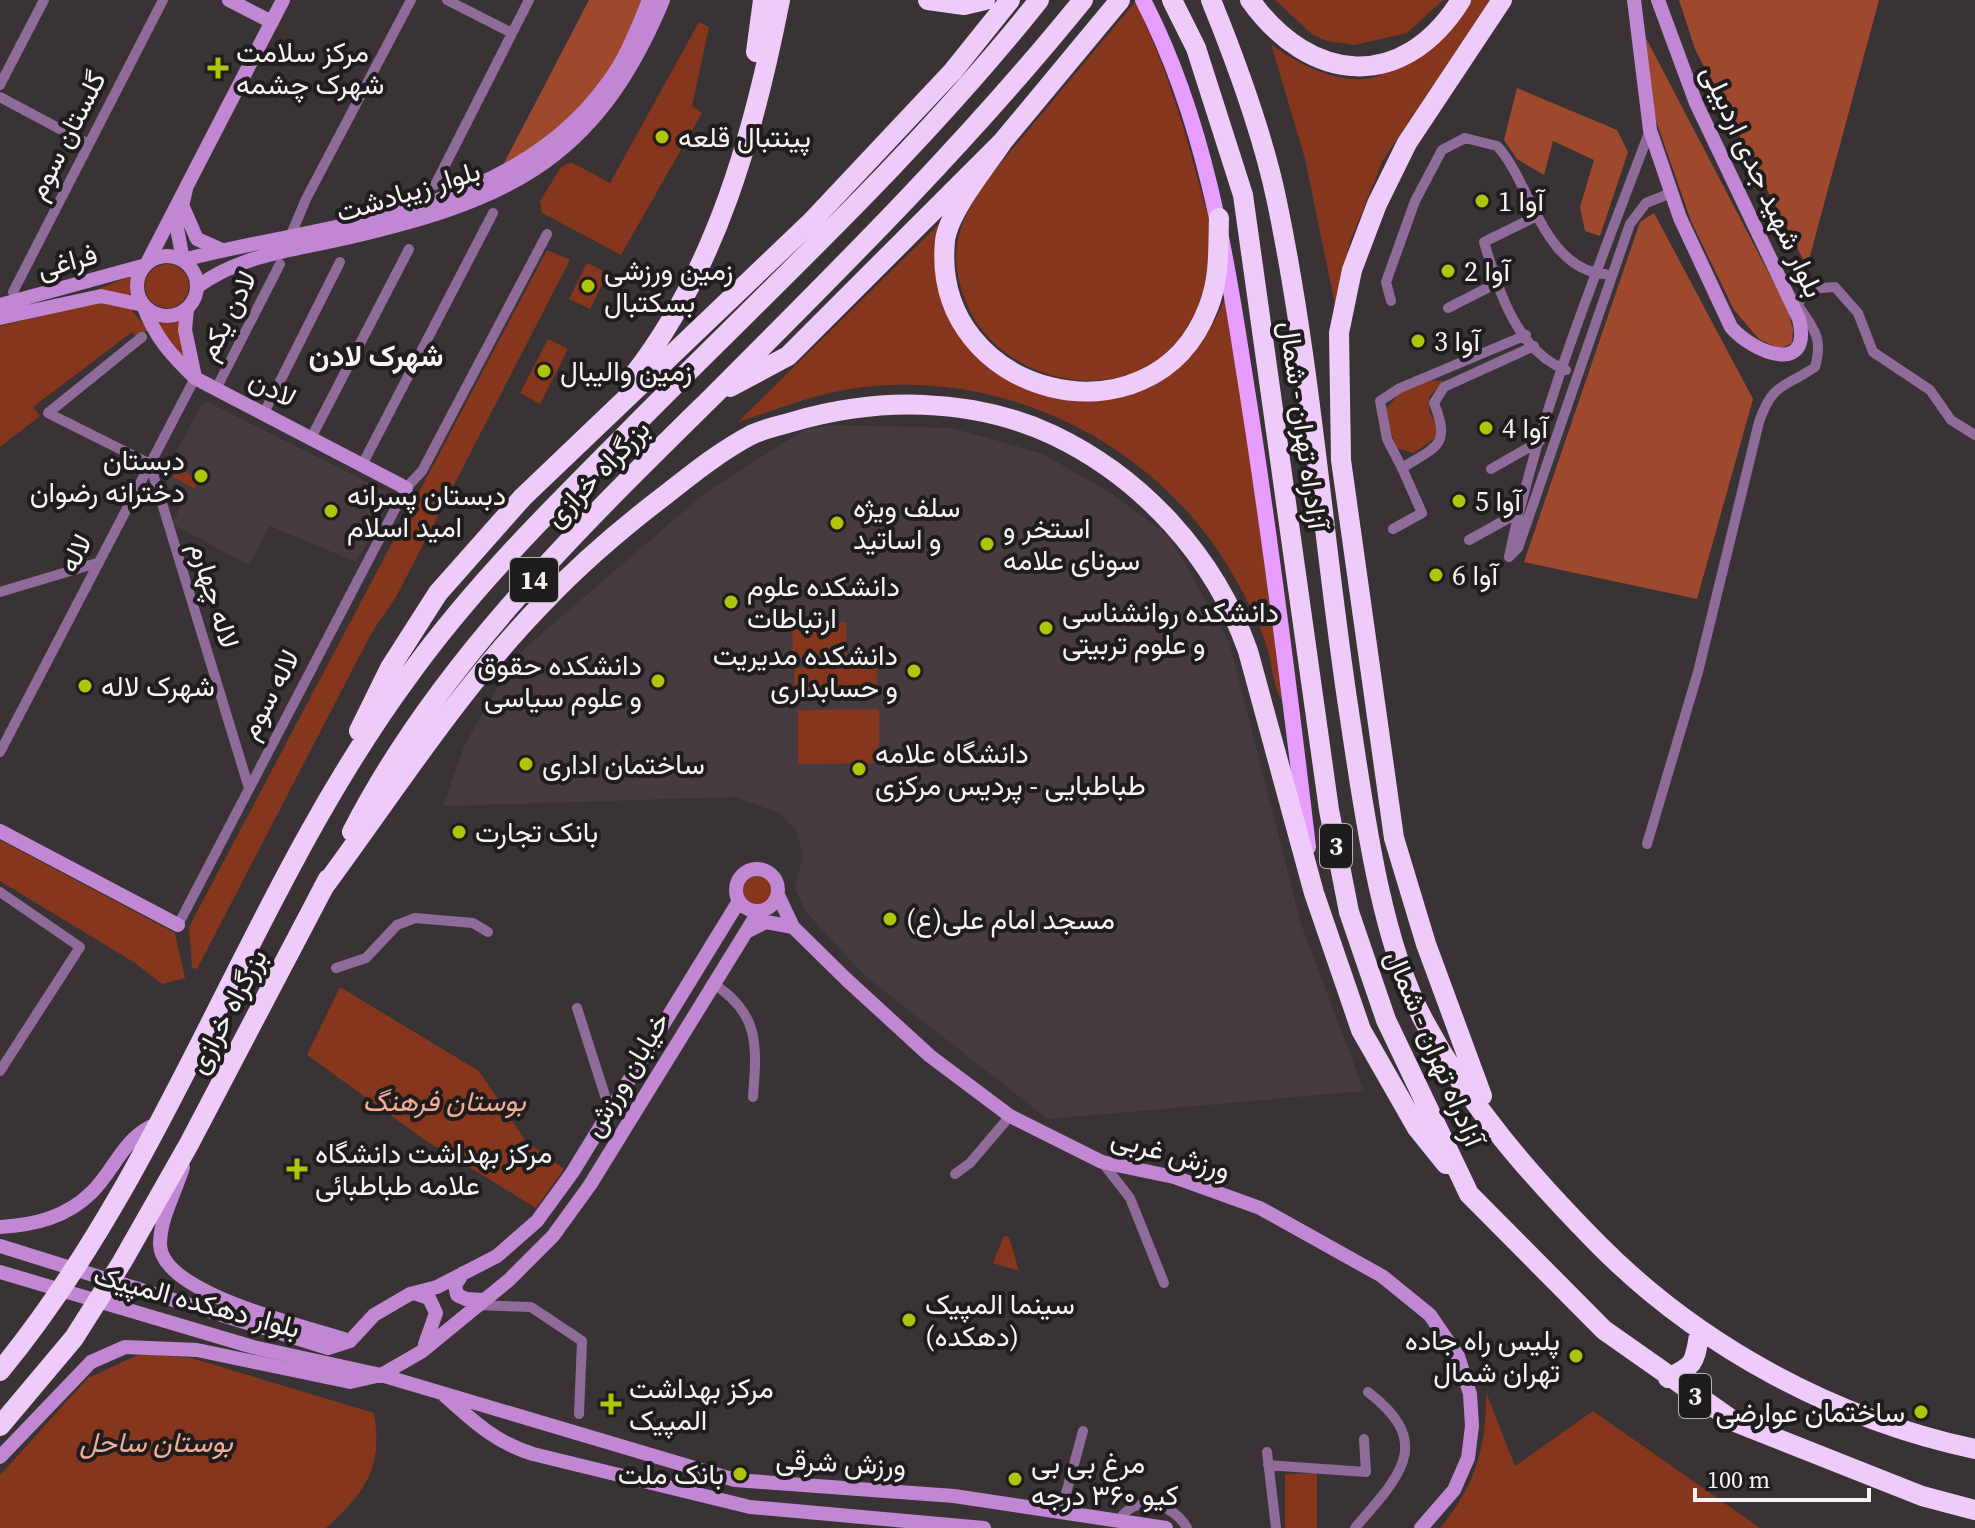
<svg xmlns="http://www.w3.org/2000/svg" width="1975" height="1528" font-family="'Source Serif 4',Vazirmatn,serif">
<rect width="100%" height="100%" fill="#393336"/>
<path fill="#473b42" d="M207,402L393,495L356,562L270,526L249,565L172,524L183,502L167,485L168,468L201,405Z
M829,425L952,428L1043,454L1112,494L1169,536L1229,642L1301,924L1364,1091L1048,1119L865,976L806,912L795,888L803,856L797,832L780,813L734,797L443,806L465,744L516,656L705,493L802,431Z"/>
<path fill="#85361c" d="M1275,0H1443L1407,33L1355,45L1327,41L1313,35Z
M1469,0H1491L1383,160L1350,242L1335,305L1305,159L1271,44C1299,66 1355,94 1390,70C1418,50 1443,23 1469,0Z
M1135,2C1165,63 1184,125 1201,191C1205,207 1213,227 1212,244C1209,278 1200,313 1178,340C1119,413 993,381 964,297C958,280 954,261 957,244C961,221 972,203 984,183Z
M699,22L709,27L692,106L702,113L621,255L542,213L540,201L561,167L571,162L610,183Z
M943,220C939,240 934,260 938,281C957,393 1105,439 1186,360C1204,343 1215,321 1225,299L1250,454L1282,700C1273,689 1272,661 1266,644C1257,617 1243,592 1229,568C1156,446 1014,374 874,386C827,389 782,408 738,422Z
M547,250L570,260L396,597L372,632L197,969L192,968L189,927Z
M587,263L608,273L590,309L569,299Z
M145 286a22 22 0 1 1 44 0a22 22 0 1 1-44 0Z
M135,274L133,297L94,291Z
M102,301L129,307L148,330L137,338L132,332L33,407L40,416L0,447V326Z
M182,318L189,370L154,319L171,322Z
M548,339L568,349L540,404L520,393Z
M1426,380L1443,381L1429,397V411L1438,428L1435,438L1414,453L1396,448L1384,411L1400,393Z
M178,468L200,480L195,489L173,477Z
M846,622L847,657L793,658L792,624Z
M877,665V697L795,700L794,668Z
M879,709V763L798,764V710Z
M0,840L175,933L185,978L162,984L135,963L0,881Z
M739 891a18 18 0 1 1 36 0a18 18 0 1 1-36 0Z
M340,987L479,1071L525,1140L564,1169L536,1208L425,1140L307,1055Z
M1004,1236L1009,1237L1019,1271L993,1263Z
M140,1354L191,1358L374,1413C383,1467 366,1492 326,1528H0V1475L88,1378Z
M1486,1392L1515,1466L1593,1411L1760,1528H1440C1475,1487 1487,1446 1486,1392Z
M1317,1473V1528H1285V1474Z"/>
<path fill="#9e492e" d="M589,0H645C636,20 629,44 618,62C590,105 548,141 503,165Z
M1679,0H1879L1807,267L1695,49Z
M1646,38L1788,310L1793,330L1792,343L1780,349L1759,339L1734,310L1691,221L1654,115Z
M1517,88L1617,130L1628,152L1600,236L1585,231L1580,207L1594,160L1553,141L1544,175L1517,159L1504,140Z
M1654,213L1753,399L1697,599L1524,562L1640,222Z"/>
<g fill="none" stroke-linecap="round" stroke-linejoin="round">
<path stroke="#8f6b9a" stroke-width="10" d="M447,0L512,33
M0,85L44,0
M0,97L88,144
M435,185L529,0
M1535,217L1484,242C1498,288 1516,351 1566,370
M290,237L306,199L411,0
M13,292L163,0
M1391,301L1386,282L1415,201L1442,150L1465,138L1497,146C1530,180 1543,270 1605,274
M1448,308L1497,283
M1798,313L1800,296L1808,289L1835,287L1858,313L1873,352L1930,390L1951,420L1975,435
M1526,335L1400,388L1380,401L1387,439L1402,468C1437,446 1451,446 1434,403L1444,387L1534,346
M142,337L48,413L150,464
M217,387L280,264
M264,413L340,262
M311,438L409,249
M150,464L248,785
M362,465L493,213
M1491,469L1540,441
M1393,529L1422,513L1402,468
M1469,540L1518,513
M1510,556L1518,548L1630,224L1646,203L1671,193
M1509,557C1539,411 1598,269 1650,130
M0,592L97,563
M0,752L195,378
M1647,844L1698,672L1759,422C1773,382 1783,389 1815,367C1823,339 1815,330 1799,307
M0,892L80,947L0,1071
M178,925L406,488L422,471L547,234
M336,968L366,958L397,925L415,918L473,923L488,932
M712,983C760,1013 757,1045 753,1097
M577,1008L610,1111
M1102,1162L1130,1198L1164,1283
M955,1174L970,1163L1010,1116
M475,1305L531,1307L582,1341L579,1414
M1267,1452L1276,1528
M1268,1465L1366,1472L1364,1439
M1061,1512L1083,1431
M1119,1520C1136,1493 1173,1503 1187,1528
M1355,1528C1398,1477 1436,1444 1368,1392"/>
<path stroke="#c187d2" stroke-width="14" d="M229,0L272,22
M1634,0L1650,130L1680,218L1731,327C1752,352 1813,377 1799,319L1696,103L1658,0
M186,189L177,228L183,260C336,220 526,217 619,66C631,46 640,22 649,0
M183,207L197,239L222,250
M137 286a30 30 0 1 1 60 0a30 30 0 1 1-60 0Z
M197,287C237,257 286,251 333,241C501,203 594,167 663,0
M0,305L146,265L283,0
M187,309L185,330L195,377
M0,318L101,296L143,305C155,337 171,355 195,378L406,488
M0,831L178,925
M736 890a21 21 0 1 1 42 0a21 21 0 1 1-42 0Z
M778,895L793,927L847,980L930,1056L1010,1116L1102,1162L1174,1177L1260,1208L1382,1276L1430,1315L1458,1356L1470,1394L1472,1426L1468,1458L1454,1490L1421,1528
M748,931L766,922L793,927
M183,1167C176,1191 160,1218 160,1244C160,1294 309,1327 350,1341
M0,1227C35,1225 67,1217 92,1192C115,1169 125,1135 157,1124
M0,1246L328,1348L350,1341L374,1315L410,1294L437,1287L497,1256L537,1221L572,1173L739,901
M0,1272L253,1347L381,1375L735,1480L954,1496L1166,1528
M463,1273L455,1285L457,1295L466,1299L483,1300
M414,1293L429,1298L436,1313L425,1344
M444,1395C473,1421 496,1443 533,1454L750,1507L984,1528
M0,1457L91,1362L125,1347L197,1350L350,1382L381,1375L421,1352L509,1280L553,1236L590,1185L759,911"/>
<path stroke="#e79dfe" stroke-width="16" d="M1143,0C1206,122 1226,256 1247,390C1271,542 1290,694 1308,847"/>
<path stroke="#eecbf9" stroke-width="20" d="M928,0L964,5L985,0
M1172,0L1196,48L1243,195L1329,810L1349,912L1386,1020L1469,1194L1604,1330L1735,1422L1922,1496L1975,1510
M1211,0C1237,64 1263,134 1277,202C1312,370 1323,542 1349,712C1363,804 1380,940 1424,1021C1470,1107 1530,1175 1598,1244C1699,1346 1834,1419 1975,1449
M1250,0C1310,84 1403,93 1461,0
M756,52L763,0
M1003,141C986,167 948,212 945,241C930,397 1153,452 1208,308C1220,279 1218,249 1219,218
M633,376C717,268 754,132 780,0
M730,387L788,356L1003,141L1120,0
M359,731L390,668L438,593L523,497L811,222L953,71L1010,0
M352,832C438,664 579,528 712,397C840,269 969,141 1083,0
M323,888C394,792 460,688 543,603C580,564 622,528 664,496C692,474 719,452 751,435C763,429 778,426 792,422C877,397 971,397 1053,435C1143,478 1215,557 1248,651L1314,893L1361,1030L1417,1128L1446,1164
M1482,1096L1426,944L1394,838L1341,460L1339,333L1352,270L1377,204L1407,143L1502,0
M0,1371C172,1162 249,892 410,674C473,587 549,511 625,435C765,293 915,156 1039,0
M1668,1378C1698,1364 1694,1361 1700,1330
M0,1426L74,1338L122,1262L189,1144L328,879"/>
</g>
<g fill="#aec509" stroke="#1f1c1d" stroke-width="3">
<path d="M214 56h8v8h8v8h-8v8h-8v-8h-8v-8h8z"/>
<circle cx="662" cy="137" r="8"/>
<circle cx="1482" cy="201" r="8"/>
<circle cx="1448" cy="271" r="8"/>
<circle cx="588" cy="286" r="8"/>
<circle cx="1418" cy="341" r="8"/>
<circle cx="544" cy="371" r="8"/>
<circle cx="1486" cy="428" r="8"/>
<circle cx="201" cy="476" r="8"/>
<circle cx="1459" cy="501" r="8"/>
<circle cx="331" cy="511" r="8"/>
<circle cx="837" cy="523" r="8"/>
<circle cx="987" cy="544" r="8"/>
<circle cx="1436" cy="575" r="8"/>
<circle cx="731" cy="602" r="8"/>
<circle cx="1046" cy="628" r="8"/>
<circle cx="914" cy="671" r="8"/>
<circle cx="658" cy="681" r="8"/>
<circle cx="85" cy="686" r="8"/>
<circle cx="526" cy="764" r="8"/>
<circle cx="859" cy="769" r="8"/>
<circle cx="459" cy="832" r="8"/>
<circle cx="890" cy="919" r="8"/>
<path d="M293 1157h8v8h8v8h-8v8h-8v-8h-8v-8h8z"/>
<circle cx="909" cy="1320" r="8"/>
<circle cx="1576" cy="1356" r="8"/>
<path d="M607 1392h8v8h8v8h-8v8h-8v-8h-8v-8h8z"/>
<circle cx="1921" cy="1412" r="8"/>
<circle cx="740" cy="1474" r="8"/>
<circle cx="1015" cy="1479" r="8"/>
</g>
<g text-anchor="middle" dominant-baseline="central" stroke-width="8" stroke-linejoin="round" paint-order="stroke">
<g fill="#1f1c1d" stroke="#b6b2b4" stroke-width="2">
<rect x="510" y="558" width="48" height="44" rx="6"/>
<rect x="1320" y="824" width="32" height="44" rx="6"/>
<rect x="1679" y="1374" width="32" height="44" rx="6"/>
</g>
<g font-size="26" font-weight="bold" fill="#f7f3f5">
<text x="534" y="580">14</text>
<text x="1336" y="846">3</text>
<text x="1695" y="1396">3</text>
</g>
<g font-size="28" fill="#f7f3f5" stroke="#1f1c1d" text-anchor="start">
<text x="236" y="52">مرکز سلامت<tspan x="236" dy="32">شهرک چشمه</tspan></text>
<text x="678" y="137">پینتبال قلعه</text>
<text x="1498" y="201">آوا 1</text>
<text x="604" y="270">زمین ورزشی<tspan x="604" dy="32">بسکتبال</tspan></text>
<text x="1464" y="271">آوا 2</text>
<text x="1434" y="341">آوا 3</text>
<text x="560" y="371">زمین والیبال</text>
<text x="1502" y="428">آوا 4</text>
<text x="185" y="460" text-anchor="end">دبستان<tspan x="185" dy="32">دخترانه رضوان</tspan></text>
<text x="347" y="495">دبستان پسرانه<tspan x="347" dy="32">امید اسلام</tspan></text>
<text x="1475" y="501">آوا 5</text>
<text x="853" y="507">سلف ویژه<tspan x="853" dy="32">و اساتید</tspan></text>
<text x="1003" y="528">استخر و<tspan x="1003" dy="32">سونای علامه</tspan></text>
<text x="1452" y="575">آوا 6</text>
<text x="747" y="586">دانشکده علوم<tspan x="747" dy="32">ارتباطات</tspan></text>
<text x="1062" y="612">دانشکده روانشناسی<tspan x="1062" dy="32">و علوم تربیتی</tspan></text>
<text x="898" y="655" text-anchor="end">دانشکده مدیریت<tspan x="898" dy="32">و حسابداری</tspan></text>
<text x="642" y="665" text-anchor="end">دانشکده حقوق<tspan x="642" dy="32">و علوم سیاسی</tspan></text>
<text x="101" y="686">شهرک لاله</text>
<text x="875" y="753">دانشگاه علامه<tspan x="875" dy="32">طباطبایی - پردیس مرکزی</tspan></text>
<text x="542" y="764">ساختمان اداری</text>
<text x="475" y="832">بانک تجارت</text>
<text x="906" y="919">مسجد امام علی(ع)</text>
<text x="315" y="1153">مرکز بهداشت دانشگاه<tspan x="315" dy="32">علامه طباطبائی</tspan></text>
<text x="925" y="1304">سینما المپیک<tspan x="925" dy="32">(دهکده)</tspan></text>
<text x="1560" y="1340" text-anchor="end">پلیس راه جاده<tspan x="1560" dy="32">تهران شمال</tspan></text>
<text x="629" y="1388">مرکز بهداشت<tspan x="629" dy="32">المپیک</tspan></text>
<text x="1905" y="1412" text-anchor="end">ساختمان عوارضی</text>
<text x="1031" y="1463">مرغ بی بی<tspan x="1031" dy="32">کیو ۳۶۰ درجه</tspan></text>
<text x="724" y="1474" text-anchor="end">بانک ملت</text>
</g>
<g font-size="28" fill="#f7f3f5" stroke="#1f1c1d">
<text transform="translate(66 135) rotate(-63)">گلستان سوم</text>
<text transform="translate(1763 181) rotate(65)">بلوار شهید جدی اردبیلی</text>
<text transform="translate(408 191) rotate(-17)">بلوار زیبادشت</text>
<text transform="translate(67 261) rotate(-15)">فراغی</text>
<text transform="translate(227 315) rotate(-63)">لادن یکم</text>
<text transform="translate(273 388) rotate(28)">لادن</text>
<text transform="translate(1304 425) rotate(82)">آزادراه تهران - شمال</text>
<text transform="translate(597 473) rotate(-46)">بزرگراه خرازی</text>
<text transform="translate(75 553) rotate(-62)">لاله</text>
<text transform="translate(215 595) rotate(73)">لاله چهارم</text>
<text transform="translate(269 694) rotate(-62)">لاله سوم</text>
<text transform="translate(227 1011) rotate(-62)">بزرگراه خرازی</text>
<text transform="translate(1435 1048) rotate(67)">آزادراه تهران - شمال</text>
<text transform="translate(626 1074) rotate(-59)">خیابان ورزش</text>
<text transform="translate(1171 1153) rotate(16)">ورزش غربی</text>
<text transform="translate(197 1301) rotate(15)">بلوار دهکده المپیک</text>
<text transform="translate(841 1462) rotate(3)">ورزش شرقی</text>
</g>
<g font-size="28" font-style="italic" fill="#f3ac95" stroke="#1f1c1d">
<text x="444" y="1101">بوستان فرهنگ</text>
<text x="156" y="1442">بوستان ساحل</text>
</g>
<g font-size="30" font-weight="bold" fill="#f7f3f5" stroke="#1f1c1d">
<text x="376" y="355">شهرک لادن</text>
</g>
</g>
<path d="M1695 1488v12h174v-12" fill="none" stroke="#f7f3f5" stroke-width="4"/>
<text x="1707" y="1488" font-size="24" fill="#f7f3f5" stroke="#1f1c1d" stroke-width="6" paint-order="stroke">100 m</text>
</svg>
